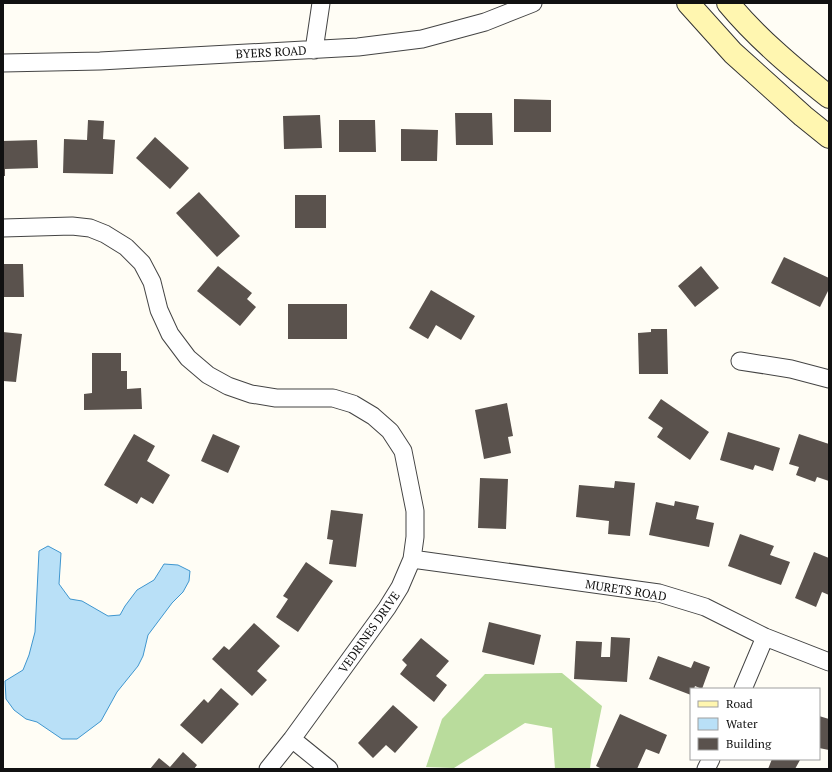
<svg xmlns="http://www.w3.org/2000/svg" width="832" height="772" font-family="'PT Serif',serif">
<rect width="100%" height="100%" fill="#fffdf5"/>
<path fill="#b9dc9c" d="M562,673L602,706L591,760L590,769H555L552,728L525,723L454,768L426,767L442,719L485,674Z"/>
<path fill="#b9e0f7" stroke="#3f96cf" d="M48,546L61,553L59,584L70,599L82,601L108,616L120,615L125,606L137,590L154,580L164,564L178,565L190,571L189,581L183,592L172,603L148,635L143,656L138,666L117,692L101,721L77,739H62L37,722L26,719L14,710L6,699L5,681L23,670L29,655L35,632L39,551Z"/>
<path fill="#5a524d" d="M514,99L551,100V132H514Z
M455,113H492L493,145H456Z
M320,115L322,148L284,149L283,116Z
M88,120L104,121L103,139L115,140L113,174L63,173L64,139L87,140Z
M339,120H375L376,152H339Z
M401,129L438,130L437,161H401Z
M155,137L189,168L170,189L136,158Z
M37,140L38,168L5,169V176H3V141Z
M199,192L240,236L217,257L176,213Z
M295,195H326V228H295Z
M784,257L829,278V289L820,307L771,283Z
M3,264H23L24,297H3Z
M218,266L252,293L247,299L256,307L240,326L197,291Z
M701,266L719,288L695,307L678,286Z
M431,290L475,316L461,340L436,325L428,339L409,328Z
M288,304H347V339H288Z
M651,329H667L668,374H639L638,333L651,332Z
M3,332L22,334L16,382L3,381Z
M92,353H121V371H127V389L141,388L142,409L84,410V394L92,393Z
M661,399L709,432L690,460L657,437L663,428L648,418Z
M507,403L513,436L508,437L511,453L484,459L475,410Z
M728,432L780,448L773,471L755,465L753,470L720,460Z
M134,434L155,446L147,461L170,475L153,504L141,497L137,504L104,485Z
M213,434L240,446L228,473L201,461Z
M799,434L829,444V481L817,477L815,482L796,475L799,467L789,464Z
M480,478L508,479L506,529L478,528Z
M615,481L635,483L630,536L608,534L609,521L576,517L579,485L614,488Z
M675,501L699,506L696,519L714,523L709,547L649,535L656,502L674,506Z
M331,510L363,514L356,567L329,564L333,540L327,539Z
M740,534L774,546L770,555L790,562L781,585L728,566Z
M814,552L829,558V595L822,592L816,607L795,598Z
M306,562L333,581L298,632L276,617L288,599L283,596Z
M489,622L541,635L534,665L482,652Z
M254,623L280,646L257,671L267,680L252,696L212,659L224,646L229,650Z
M611,637L630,638L627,682L574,679L576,641L602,642L601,657H610Z
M421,638L449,661L436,676L447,685L434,702L400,674L407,665L402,660Z
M658,656L691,668L694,661L710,667L702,689L695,686L694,689H691V695L649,679Z
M221,688L239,704L202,744L180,725L204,699L208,703Z
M393,705L418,727L395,753L386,745L373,758L358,743Z
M620,714L667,735L659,754L646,749L637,769H602L596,766Z
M819,716L829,719V750L819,748Z
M183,752L197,765L194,769H150L159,758L170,767Z
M772,759H798L800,760L795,769H768Z"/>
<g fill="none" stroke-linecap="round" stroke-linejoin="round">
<defs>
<path id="minor" d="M314,50L321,3
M3,63L100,61L358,47L422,39L485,22L533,3
M3,228L72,226L90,228L105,234L126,247L142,263L152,282L159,310L170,334L188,358L208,375L228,386L251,394L276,398H333L353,404L373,416L390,431L403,451L415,511V537L412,559L400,587L387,608L292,739L268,769
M740,361L791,369L829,379
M412,559L659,593L705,607L765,637L829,662
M743,689L765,637
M292,739L329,769
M706,769L711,759"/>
<path id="secondary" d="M688,3L733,53L803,116L829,137
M728,3C757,38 793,68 829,97"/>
</defs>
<use href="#minor" stroke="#444" stroke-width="19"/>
<use href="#secondary" stroke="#333" stroke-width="24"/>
<use href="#minor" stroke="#fff" stroke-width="17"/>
<use href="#secondary" stroke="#fff6b0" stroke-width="22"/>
</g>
<g text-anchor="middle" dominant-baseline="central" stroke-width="4" stroke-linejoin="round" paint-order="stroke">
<g font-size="12" fill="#111" stroke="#fff">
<text transform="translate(271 52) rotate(-3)">BYERS ROAD</text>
<text transform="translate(626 590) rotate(9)">MURETS ROAD</text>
<text transform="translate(369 632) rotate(-55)">VEDRINES DRIVE</text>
</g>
</g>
<rect width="832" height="772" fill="none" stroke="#111111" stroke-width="8"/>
<rect x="690" y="688" width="130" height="72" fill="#ffffff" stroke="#a0a0a0"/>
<rect x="698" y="701" width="20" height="6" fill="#fff6b0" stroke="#a0a0a0"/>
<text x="726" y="708" font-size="12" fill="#111111">Road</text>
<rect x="698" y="718" width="20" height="12" fill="#b9e0f7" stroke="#a0a0a0"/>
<text x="726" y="728" font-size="12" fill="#111111">Water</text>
<rect x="698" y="738" width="20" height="12" fill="#5a524d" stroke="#a0a0a0"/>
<text x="726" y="748" font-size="12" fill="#111111">Building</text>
</svg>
